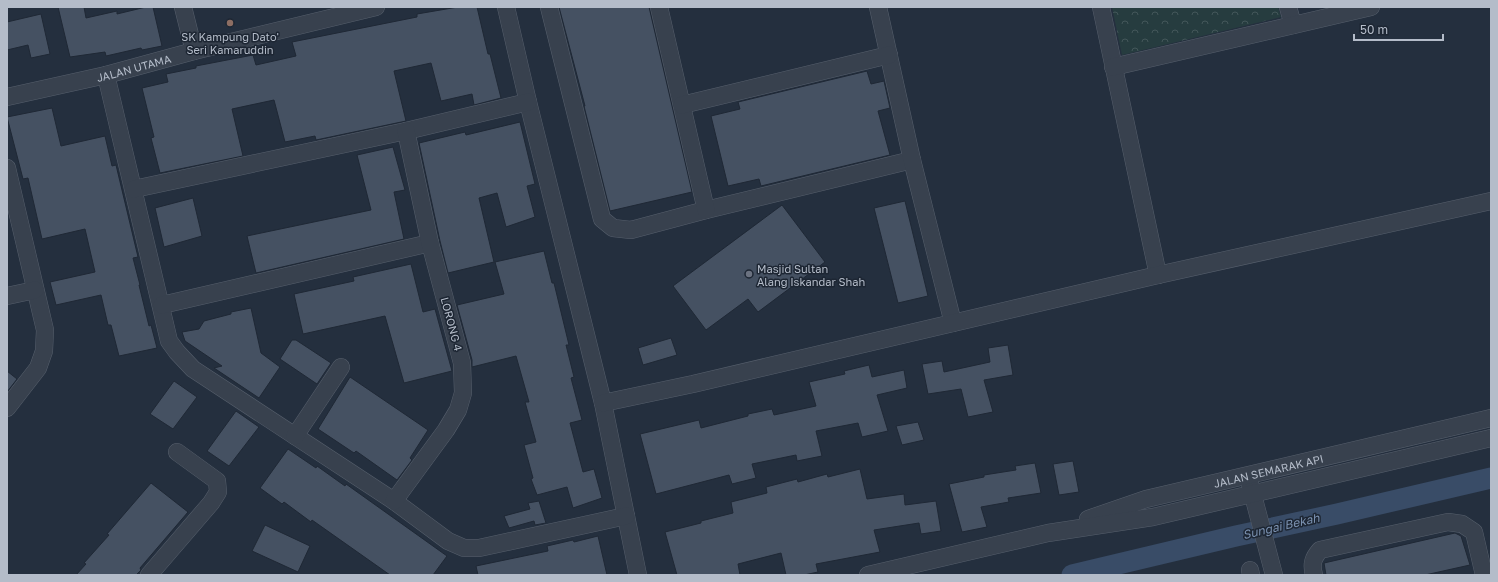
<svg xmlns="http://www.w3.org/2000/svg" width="1498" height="582" font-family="'Golos Text',sans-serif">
<defs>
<pattern id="park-crowns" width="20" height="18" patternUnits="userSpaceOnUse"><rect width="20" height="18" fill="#263c3f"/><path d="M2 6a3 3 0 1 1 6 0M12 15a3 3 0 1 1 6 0" fill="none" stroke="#435659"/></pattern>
</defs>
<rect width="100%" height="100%" fill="#242f3e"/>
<path fill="url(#park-crowns)" d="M1112,7H1278L1281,17L1122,55Z"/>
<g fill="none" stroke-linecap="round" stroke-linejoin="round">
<path stroke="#394c67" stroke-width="21" d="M1072,575L1236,536L1337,514L1491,478"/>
</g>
<path fill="#455162" stroke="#1f2835" d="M58,7H84L86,18L117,11V14L146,7H153L162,46L142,50L141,48L106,56L105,52L70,57Z
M458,7H477L488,54H490L501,98L474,105L472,94L441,101L431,63L394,71L406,121L316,140L315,136L285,142L274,100L232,109L243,156L160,173L151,138L154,137L142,88L168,82L166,74L196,68V66L253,55L256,65L296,56L292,42L417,17V14Z
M559,7H649L692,192L610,211L584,106H585Z
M41,14L50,54L31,58L28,45L7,50V22Z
M867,71L871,84L884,81L890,108L878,111L890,155L761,186L759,179L728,186L711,116L740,109L738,102Z
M52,108L61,146L105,136L112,166L116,165L138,257L133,258L140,285H139L149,326L151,325L157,348L119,356L111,325H108L101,295L56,305L50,282L95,272L85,229L42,239L28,178L23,179L7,117Z
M520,122L535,184L527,186L535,217L506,227L497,193L479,198L494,262L448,273L440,241L419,143L465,132L466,135Z
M393,147L405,190L394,192L404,239L256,273L247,236L371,210L357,155Z
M193,198L202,236L164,247L155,208Z
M905,201L928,296L898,303L874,208Z
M782,205L825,262L758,312L748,299L706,330L673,286Z
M544,251L552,283H554L569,345H566L574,377L571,378L582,420L570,423L583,472L594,469L602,498L573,508L567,487L537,495L531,479L533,478L524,445L536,442L525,402H529L516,356L472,367V360L457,305L504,294L495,262Z
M411,264L423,312L435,309L452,371L404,383L385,316L303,334L294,294L354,281L353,277Z
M251,308L261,353L280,367L259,398L214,368L222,366L185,341L182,332L199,329L204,321L231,314V312Z
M671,338L677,355L643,365L638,348Z
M292,340H296L331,363L317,384L280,359Z
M1008,345L1013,375L984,380L993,412L968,417L961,389L928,394L922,364L942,361L944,372L990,362L988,348Z
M869,365L872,377L904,370L907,388L877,395L888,431L862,437L858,423L816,431L822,456L797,461L796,455L752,464L756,478L732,484L729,475L656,494L640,434L699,420L701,428L748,416V414L772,409L774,415L816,406L809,382L845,374L844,371Z
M7,371L17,379L7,392Z
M350,377L428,430L410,458L412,460L397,480L356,451L354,453L318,429Z
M174,381L197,397L173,429L150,414Z
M236,411L259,427L229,466L207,451Z
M918,422L924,440L902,445L896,426Z
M288,449L316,468L317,466L345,486L346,484L447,556L433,575H390L312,520L311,522L284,502L282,504L260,488Z
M1073,461L1079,492L1059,495L1053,464Z
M1035,463L1041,493L1008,498L1009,502L981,507L987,527L962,532L949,484L984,477V475L1016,470L1015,466Z
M860,469L867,499L904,494L905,505L936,501L941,531L921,534L919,523L874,530L880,552L816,564L818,572L804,575H786L781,553L738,564L740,575H677L665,532L701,523V521L733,513L731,502L767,493L766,487L797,479L798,482L827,474L828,477Z
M151,483L188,512L140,568L141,570L136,575H76L86,564L84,563L109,535L107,534Z
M539,501L546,523L535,525L534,521L509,528L504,516L530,509L528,503Z
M265,525L310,546L298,572L252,551Z
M1455,533L1461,536L1470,565L1425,575H1326L1324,563Z
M598,536L607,575H478L476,566L548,551L547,546L573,540L574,542Z"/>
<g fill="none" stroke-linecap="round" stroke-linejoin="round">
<defs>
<g id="minor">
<path d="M183,7L194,51"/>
<path d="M506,7L528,102L603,403L638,575"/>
<path d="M549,7L602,219L613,228L631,230L706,210L912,160"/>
<path d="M659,7L706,210"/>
<path d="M878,7L912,160L953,323"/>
<path d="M1101,7L1158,275"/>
<path d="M1288,7L1293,25"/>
<path d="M1113,67L1371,7"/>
<path d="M106,75L169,341L177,352L193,369L394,501L448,541L464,548H479L626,516"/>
<path id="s1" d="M7,97L106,75L194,51L376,7"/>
<path d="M682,105L889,55"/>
<path d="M7,168L45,330L44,351L38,368L7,408"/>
<path d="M134,189L406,131L528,102"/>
<path d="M7,296L35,290"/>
<path d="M162,305L430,243"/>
<path d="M603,403L693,384L1158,275L1491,201"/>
<path d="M295,436L341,367"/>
<path d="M1250,484L1274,575"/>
<path d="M394,501L446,430L458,410L463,393L462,363L430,243L406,131"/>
<path id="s2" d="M1088,519L1146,499L1491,418"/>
<path d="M1250,570L1251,575"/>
<path d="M149,575L211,503L218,492L217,481L177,452"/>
<path d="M868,575L1048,533L1153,517L1491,438"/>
<path d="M1314,575C1311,564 1313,558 1320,550L1448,522L1462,524L1474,532L1484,575"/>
</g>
</defs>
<use href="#minor" stroke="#565f6c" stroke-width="18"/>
<use href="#minor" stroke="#38414e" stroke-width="17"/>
</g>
<circle fill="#8d6e63" stroke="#1d2633" stroke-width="1.5" cx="230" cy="23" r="4"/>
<circle fill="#6b7280" stroke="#1d2633" stroke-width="1.5" cx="749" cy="274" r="4"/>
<g text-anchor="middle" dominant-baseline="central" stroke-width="3" stroke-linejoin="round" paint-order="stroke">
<g font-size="11" fill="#b4bcc9" stroke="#1d2633">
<text x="230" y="36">SK Kampung Dato'<tspan x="230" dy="13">Seri Kamaruddin</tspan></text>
<text x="757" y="268" text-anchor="start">Masjid Sultan<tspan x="757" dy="13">Alang Iskandar Shah</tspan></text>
</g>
<g font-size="11" fill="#b4bcc9" stroke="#1d2633">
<text stroke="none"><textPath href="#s1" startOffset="130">JALAN UTAMA</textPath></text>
<text transform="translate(452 324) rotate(75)">LORONG 4</text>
<text stroke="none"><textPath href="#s2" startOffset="187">JALAN SEMARAK API</textPath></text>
</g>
<g font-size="12" font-style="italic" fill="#7c92b1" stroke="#1d2633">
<text transform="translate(1281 526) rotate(-13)">Sungai Bekah</text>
</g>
</g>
<rect width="1498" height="582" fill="none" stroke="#b4bcc9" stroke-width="16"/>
<path d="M1354 34v6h89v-6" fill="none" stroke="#b4bcc9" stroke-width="2"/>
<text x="1360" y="34" font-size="12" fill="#b4bcc9" stroke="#1d2633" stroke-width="3" paint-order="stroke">50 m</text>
</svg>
